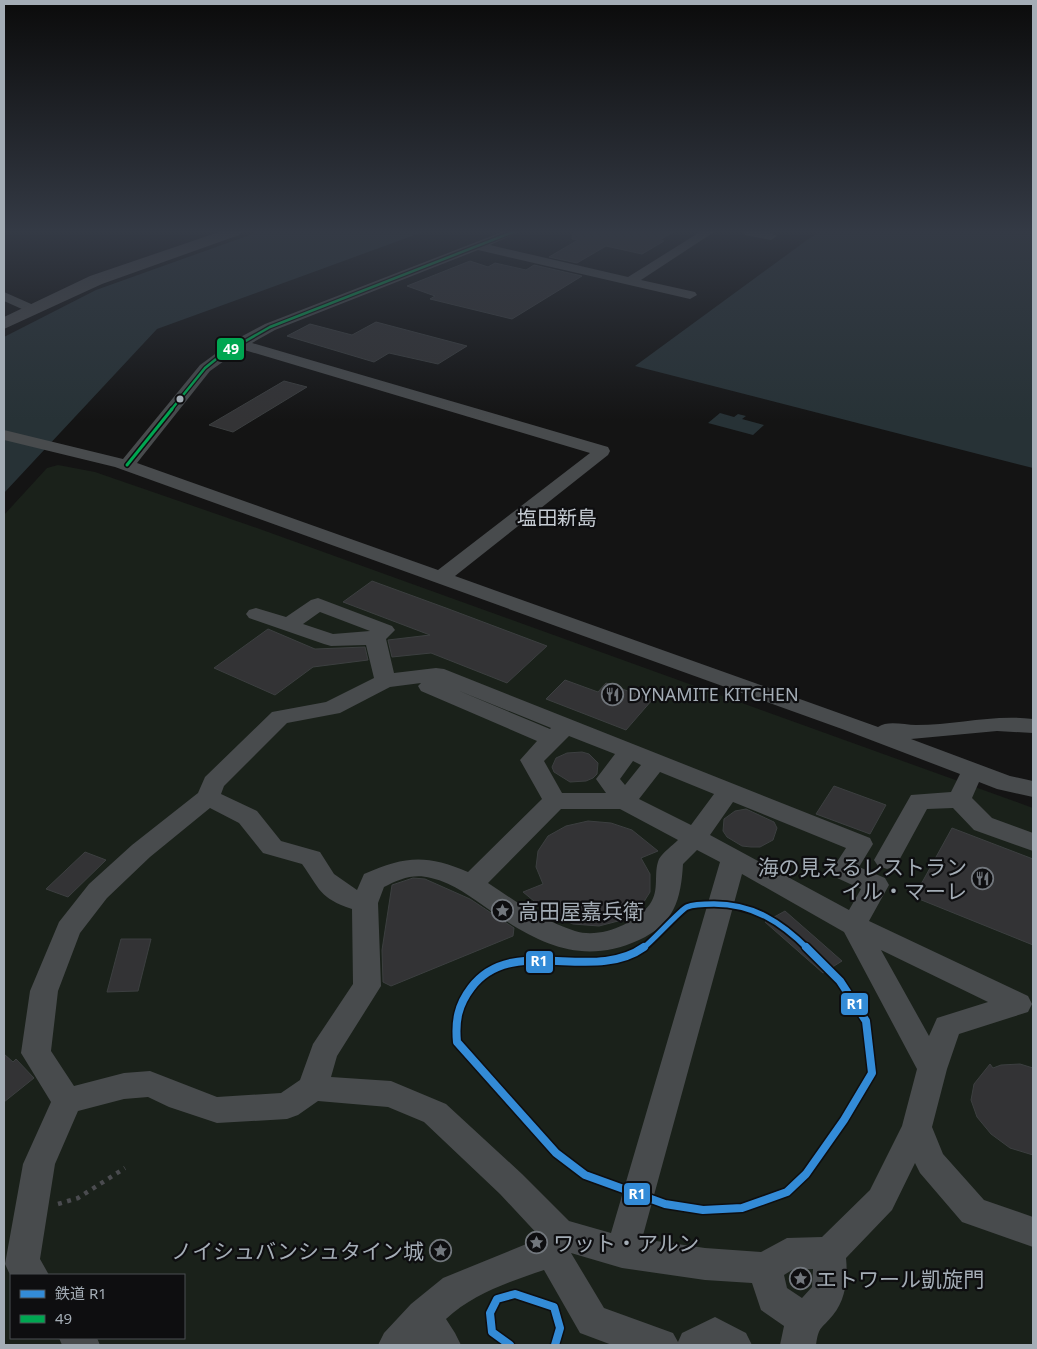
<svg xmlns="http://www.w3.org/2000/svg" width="1037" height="1349" font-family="'Noto Sans','Noto Sans JP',sans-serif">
<rect width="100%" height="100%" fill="#141414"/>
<path fill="#1a211a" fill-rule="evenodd" d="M58,465L95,472L257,528L1033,808V1345H4V515L47,468ZM11,1275H184V1338H11Z"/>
<path fill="#273236" d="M258,232H423L157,329L4,493V337L96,290Z
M818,232H1033V468L635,366Z
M720,413L734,417L738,414L746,416L742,419L764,425L753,435L708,423Z"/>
<path fill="#333335" stroke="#3c3f40" d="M573,232H673L660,240L664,241L642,254L606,246L577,263L549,257L578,240L572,239Z
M470,261L488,267L495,263L526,270L534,265L582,276L512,319L430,299L435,296L407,286Z
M376,322L467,346L438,364L389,353L374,362L287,336L310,324L352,335Z
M284,381L307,387L233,432L209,425Z
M372,581L446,608L547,646L507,683L431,653L392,657L388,640L430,635L343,602Z
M268,629L315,649L365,647L368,660L313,667L275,695L214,668Z
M565,680L598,692L606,683L652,700L626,730L546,699Z
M582,752L589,754L598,763L597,774L593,778L586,781L570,782L554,772L552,767L556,758L567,753Z
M834,786L886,805L870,834L816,814Z
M746,809L774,822L777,828L773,840L760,847H751L742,846L727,837L723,831L724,819L735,811Z
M588,821L611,823L632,830L658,851L641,858L650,874V892L640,908L622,920L599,926L573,924L551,915L523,892L543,884L536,867L538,851L548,836L566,826Z
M952,828L1033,859V945L914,897Z
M85,852L106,860L68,897L46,889Z
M413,878L425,879L470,899L514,928L513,936L391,986L383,982L382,950L392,885Z
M785,911L817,939L842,961L823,973L765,922Z
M121,939H151L138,991L107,992Z
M4,1054L13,1062L16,1059L34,1078L4,1102Z
M990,1064L993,1068L1001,1065L1020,1064L1033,1068V1155L1010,1148L991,1134L977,1117L971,1100L974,1084Z"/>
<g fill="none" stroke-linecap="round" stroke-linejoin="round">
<path stroke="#4a4b4f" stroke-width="4.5" stroke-dasharray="4 5.5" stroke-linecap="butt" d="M58,1204L78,1198L125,1168"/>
<path fill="#484b4d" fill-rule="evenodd" d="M502,232H519L490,245L628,277L700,232H714L641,280L695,292L697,295L690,299L478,250L275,330L252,343L608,447L610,451L608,455L455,576L878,727C888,720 904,725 916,725C956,725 993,714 1033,719V733L997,731L911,739L1010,776L1033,781V797L997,789L979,782L972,798L992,818L1033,833V851L974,830L953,808L927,809L896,866L887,869L878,866L874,860L911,795L951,792L960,774L842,729L115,467L4,440V430L123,459L200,365L233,341L265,324ZM241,349L590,453L438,570L137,463L210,371Z
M743,232H769L777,236L771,240L745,235Z
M4,292L38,307L40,310L33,314L4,301Z
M318,598L392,626L395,630L386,639L394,673L436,668L444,669L870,838L873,844L859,867L885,878L889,885L869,921L1028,996L1032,1004L1028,1012L959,1034L947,1069L932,1127L943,1154L984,1200L1033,1217V1247L962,1222L920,1173L915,1163L892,1210L846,1258C848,1278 846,1299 833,1315C821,1330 819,1325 816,1345H780L784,1326L761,1310L752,1283L705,1280L622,1268L571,1253L604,1308L673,1333L678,1342L682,1333L715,1317L746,1333L752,1345H612L580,1333L544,1270C509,1282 474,1293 446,1319L455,1333L461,1345H378L384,1333L411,1304L443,1278L541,1238L500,1194L424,1122L388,1107L318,1101L298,1115L287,1119L217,1123L169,1107L148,1097L124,1099L78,1111L55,1164L40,1259L49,1275L11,1277L5,1264L23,1164L51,1102L21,1053L30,991L59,922L89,884L132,845L198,793L205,777L272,712L326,702L374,678L366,645L331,646L324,644L249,618L246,614L249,610L256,608L286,617L311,600ZM320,612L370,631L333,634L303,624ZM421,683L418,686L421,691L537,741L520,760L542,799L468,872C426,854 405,856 364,874L357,890L334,874L320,852L281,841L257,811L221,794L224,786L287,723L340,713L390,687ZM457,690L551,728L550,729ZM569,736L615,754L596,779L606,793H562L544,761ZM633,761L641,765L625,785L620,779ZM660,772L714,794L691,825L639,799ZM733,802L846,848L831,871L835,877L861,889L849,910L710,835ZM210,808L239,823L263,853L302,864C320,889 319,898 352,909L353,984L313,1044L300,1080L281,1093L217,1097L150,1071L124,1073L74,1086L51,1051L58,991L80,933L107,898L150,857ZM561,809H620L678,840C672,846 663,852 659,859C653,873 660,890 650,904C635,924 600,939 575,931C543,921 515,901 488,883ZM697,850L720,862L611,1233L569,1221L522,1174L446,1104L391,1081L331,1077L337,1056L381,986L378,903L384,887C399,879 414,873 431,878C454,883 472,898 491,911C539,944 582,966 639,940C674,924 681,900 683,864ZM742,874L844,932L917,1069L902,1126L870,1190L822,1237L787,1238L761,1252L705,1248L642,1239ZM881,950L988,1002L937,1018L929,1036ZM813,1269L812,1287L802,1298L787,1288L784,1275L792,1270Z
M59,1338H97L100,1345H62Z"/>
<path fill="#4a4c4e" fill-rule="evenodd" d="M219,232H242L239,235L102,284L4,329V317L90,276Z"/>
<defs>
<path id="bus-1-far1" d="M171,410L205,368L221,355L270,327L513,232"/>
<path id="bus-1" d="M127,465L172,409"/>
</defs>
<use href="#bus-1-far1" stroke="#0e0e10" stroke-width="5"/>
<use href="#bus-1" stroke="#0e0e10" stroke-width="6"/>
<use href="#bus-1-far1" stroke="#00a651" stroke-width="2.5"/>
<use href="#bus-1" stroke="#00a651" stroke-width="3"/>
<defs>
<path id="rail-1-far1" d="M642,949C653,941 680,910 687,907C694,904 706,904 714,904C753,904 781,922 808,949"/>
<path id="rail-1" d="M644,947C593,984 512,933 471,988C458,1005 455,1021 457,1042L556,1153L585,1175L665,1204L703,1210L742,1208L787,1192L806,1174L844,1120L872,1073L866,1021L840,981L806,947
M510,1345L492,1332L490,1313L497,1299L515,1294L554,1307L560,1328L555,1345"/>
</defs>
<use href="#rail-1-far1" stroke="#0e0e10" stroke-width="9"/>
<use href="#rail-1" stroke="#0e0e10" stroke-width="11"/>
<use href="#rail-1-far1" stroke="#338bd7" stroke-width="5.5"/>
<use href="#rail-1" stroke="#338bd7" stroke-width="8"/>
</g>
<linearGradient id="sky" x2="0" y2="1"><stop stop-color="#0b0b0b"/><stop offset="0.55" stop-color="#343a45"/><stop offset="1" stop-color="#343a45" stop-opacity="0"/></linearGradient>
<rect width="1037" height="421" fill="url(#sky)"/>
<defs>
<symbol id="restaurant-ring" viewBox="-11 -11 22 22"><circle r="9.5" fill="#0e0e10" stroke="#72777d" stroke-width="1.5"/><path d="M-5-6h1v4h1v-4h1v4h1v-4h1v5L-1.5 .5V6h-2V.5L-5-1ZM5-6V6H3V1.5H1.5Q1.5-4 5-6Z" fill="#72777d"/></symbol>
<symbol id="sight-ring" viewBox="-11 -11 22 22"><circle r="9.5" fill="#0e0e10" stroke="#72777d" stroke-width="1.5"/><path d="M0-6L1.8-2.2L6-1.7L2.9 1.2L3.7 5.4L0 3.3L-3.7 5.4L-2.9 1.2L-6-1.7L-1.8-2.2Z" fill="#72777d"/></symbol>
</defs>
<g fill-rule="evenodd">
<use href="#restaurant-ring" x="600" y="682" width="25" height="25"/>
<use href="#restaurant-ring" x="970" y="866" width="25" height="25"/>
<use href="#sight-ring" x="490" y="898" width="25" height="25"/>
<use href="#sight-ring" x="524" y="1230" width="25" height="25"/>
<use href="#sight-ring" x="428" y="1238" width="25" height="25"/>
<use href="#sight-ring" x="788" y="1266" width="25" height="25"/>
</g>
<circle fill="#a4adb6" stroke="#0e0e10" stroke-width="2" cx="180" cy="399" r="4.5"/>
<g text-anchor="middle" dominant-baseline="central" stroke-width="4.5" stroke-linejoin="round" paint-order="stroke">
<g font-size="18" fill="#a4adb6" stroke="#0e0e10" text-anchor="start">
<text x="628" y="694">DYNAMITE KITCHEN</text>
</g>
<g font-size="20" fill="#c5cbd2" stroke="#0e0e10">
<text x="557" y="517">塩田新島</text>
</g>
<g font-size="21" fill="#a4adb6" stroke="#0e0e10" text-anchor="start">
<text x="967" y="867" text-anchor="end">海の見えるレストラン<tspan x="967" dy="24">イル・マーレ</tspan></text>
<text x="518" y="911">高田屋嘉兵衛</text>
<text x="553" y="1243">ワット・アルン</text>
<text x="424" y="1251" text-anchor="end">ノイシュバンシュタイン城</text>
<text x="816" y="1279">エトワール凱旋門</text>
</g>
</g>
<g stroke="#0e0e10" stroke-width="2">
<rect x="216" y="337" width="29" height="24" rx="5" fill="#00a651"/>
<rect x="525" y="950" width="29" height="24" rx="5" fill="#338bd7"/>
<rect x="840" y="992" width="29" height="24" rx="5" fill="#338bd7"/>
<rect x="623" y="1182" width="28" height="24" rx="5" fill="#338bd7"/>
</g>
<g font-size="14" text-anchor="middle" font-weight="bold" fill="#fff">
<text x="231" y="354">49</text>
<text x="539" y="966">R1</text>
<text x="855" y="1009">R1</text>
<text x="637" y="1199">R1</text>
</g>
<rect width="1037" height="1349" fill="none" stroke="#a4adb6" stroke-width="10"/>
<rect x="10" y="1274" width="175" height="65" fill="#0e0e10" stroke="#4a4e52"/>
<rect x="20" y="1290" width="25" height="8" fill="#338bd7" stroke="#4a4e52"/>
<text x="55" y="1299" font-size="15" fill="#a4adb6">鉄道 R1</text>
<rect x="20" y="1315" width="25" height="8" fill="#00a651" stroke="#4a4e52"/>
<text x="55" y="1324" font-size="15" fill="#a4adb6">49</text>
</svg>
